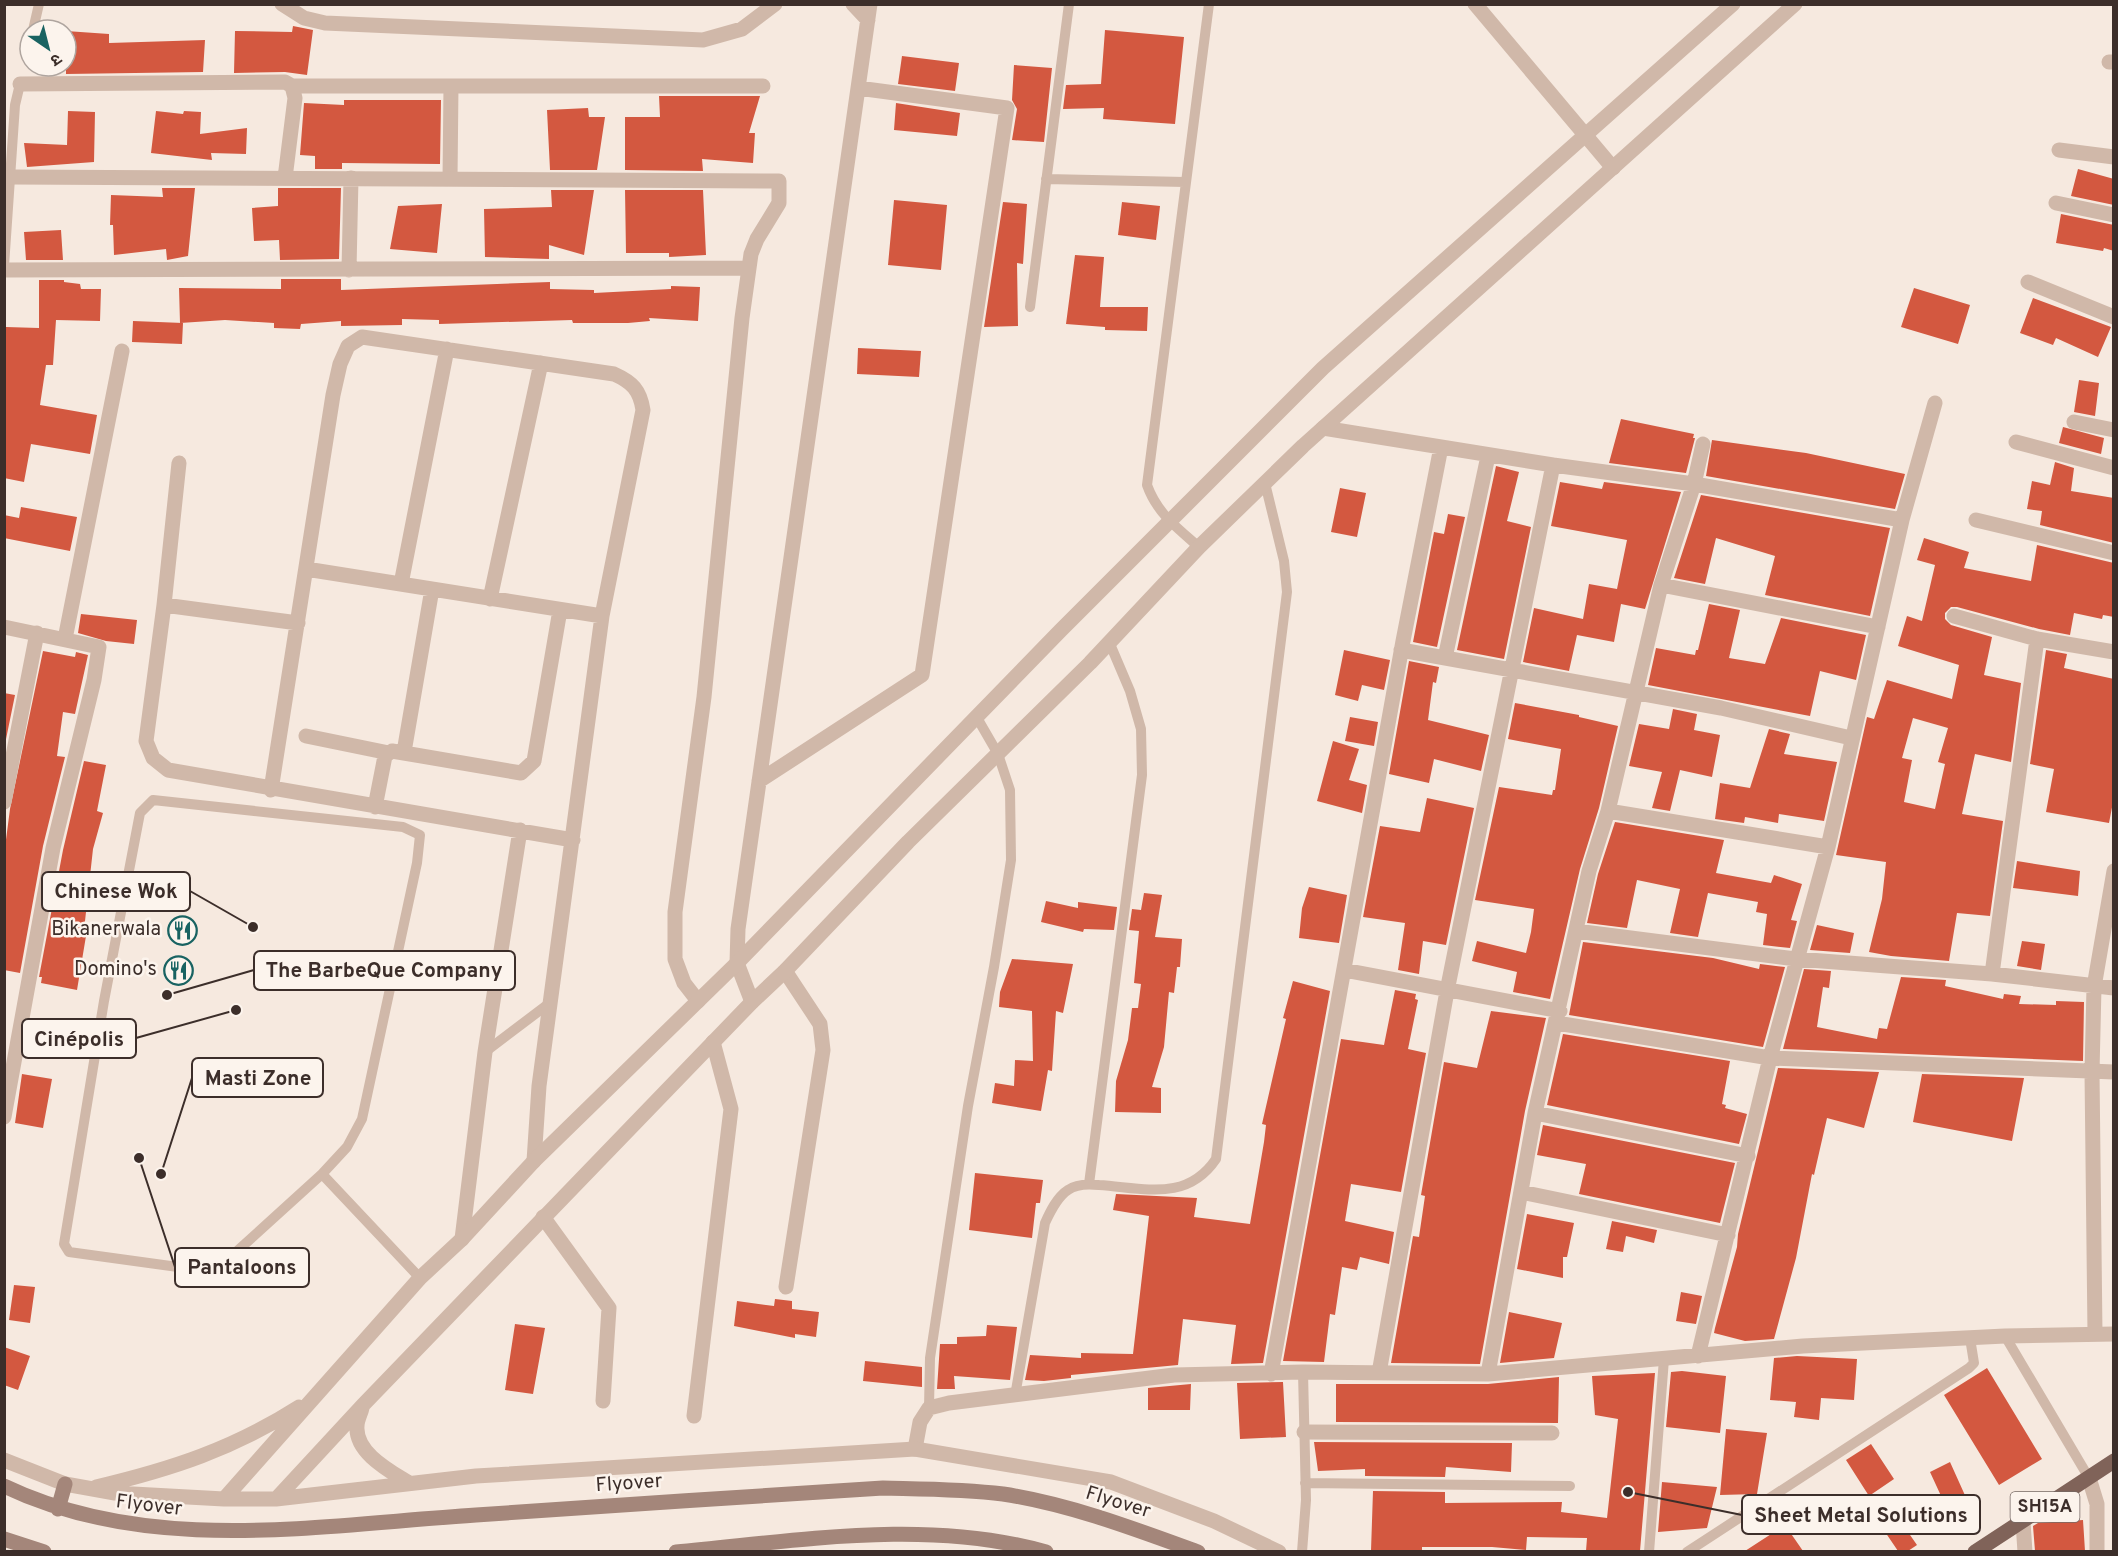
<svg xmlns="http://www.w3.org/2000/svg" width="2118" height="1556" font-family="Overpass,'Noto Sans Devanagari',sans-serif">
<rect width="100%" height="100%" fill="#f6e9df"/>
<path fill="#d35840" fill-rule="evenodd" d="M293,26L313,30L307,75L285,72L234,73L235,31L292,32Z
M1105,30L1184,37L1175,124L1103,119L1104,108L1063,109L1066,85L1101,84Z
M66,31L109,34V43L205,40L203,72L66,74Z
M902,56L959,63L955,91L898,84Z
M1014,65L1052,68L1044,142L1012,140L1017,109L1012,100Z
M659,96H760L749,133H755L753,163L702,159L703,171L625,170V117H660Z
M344,100H441L440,164L342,163V169H315V156L300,155L304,103L344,105Z
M896,103L960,113L957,136L894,130Z
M588,108L589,117H605L597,170H550L547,110Z
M68,111L95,112L94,162L27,167L24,143L67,145Z
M156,111L183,114L184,111L201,112L200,134L247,128L246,154L211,153L212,160L151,153Z
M2078,169L2114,179V205L2071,196Z
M162,188H195L188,256L167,260L166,249L114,255L113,225H110L111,195L163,197Z
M278,188H341L339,259L280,260L279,240L254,241L252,208L278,206Z
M551,190H594L584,255L549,245V259L485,257L484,209L552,207Z
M625,190H703L706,255L669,257V253H626Z
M894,200L947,205L941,270L888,265Z
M1003,202L1027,204L1023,264L1017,263L1018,326L984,327Z
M1122,202L1160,206L1156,240L1118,235Z
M442,204L437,253L390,249L398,206Z
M2061,214L2114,225V251L2104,248L2103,251L2056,243Z
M61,230L63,260H26L24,232Z
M1075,255L1104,257L1100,307H1148L1147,331L1105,330V327L1066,324Z
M281,279H341V290L550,282V289L594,290V293L671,289V286L700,287L698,321L649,318L650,321L628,323H573L572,320L439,324V320L402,319V325L341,326V321L301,324L300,329L274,328V323L225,320L180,323L179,288L281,289Z
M39,280H64V282L80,284L81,289H101L100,321L56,320L53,365H46L40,405L97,415L90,454L31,444L24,482L4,478L6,327L39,328Z
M1914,288L1970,305L1958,344L1901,327Z
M2033,298L2111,327L2098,357L2056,338L2053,345L2020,333Z
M133,321L183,323L182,344L132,342Z
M858,348L921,351L919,377L857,374Z
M2079,380L2099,383L2095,416L2074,412Z
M1621,419L1694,434L1693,438H1695L1686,473L1609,463Z
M2063,427L2104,438L2101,454L2059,443Z
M1712,440L1806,453L1905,474L1895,509L1706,476Z
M2055,462L2074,468L2071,491L2114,498V543L2040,525L2042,511L2027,509L2032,481L2050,485Z
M1496,466L1519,472L1507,521L1531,527L1504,659L1457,650Z
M1560,482L1602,489L1604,482L1681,492L1645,609L1621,604L1614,642L1577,635L1569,671L1523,662L1534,608L1583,619L1589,584L1617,589L1627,540L1551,526Z
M1340,488L1366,493L1357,537L1331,532Z
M1701,495L1890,528L1870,616L1765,595L1775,556L1716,538L1705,584L1674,578Z
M21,507L77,517L70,551L4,538V515L19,518Z
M1448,514L1465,517L1437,647L1413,642L1434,532L1444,534Z
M1924,538L1969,552L1964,568L2031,581L2037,545L2114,563V617L2103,615L2102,619L2074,613L2070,635L2039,629L1957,607H1951L1945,613V619L1951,625L1992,637L1984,675L2021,683L2011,762L1975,754L1962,814L2003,821L1990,916L1957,913L1949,961L1891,956L1869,952L1882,899L1886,862L1836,855L1867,717L1874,719L1887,680L1952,699L1959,665L1898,646L1907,616L1922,621L1935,565L1917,560ZM1913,718L1948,728L1938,762L1945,764L1935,809L1904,802L1912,760L1902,758Z
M1709,604L1740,610L1729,658L1765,664L1781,618L1866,635L1856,680L1820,671L1810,716L1648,685L1656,648L1695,655L1696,650H1698Z
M81,614L137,620L134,644L106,641L78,633Z
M1344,650L1390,660L1384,690L1362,685L1358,701L1335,695Z
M2046,650L2067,654L2064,668L2114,679V797L2109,823L2046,812L2054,769L2030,764Z
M43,651L75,657L76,652L88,655L75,714L63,712L57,756L65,757L43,846L20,973L4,970V855L10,809Z
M1409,661L1439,667L1436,683L1433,682L1428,720L1489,735L1481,771L1434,759L1429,783L1389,774Z
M4,693L15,695L4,749Z
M1515,703L1579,715V717L1618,726L1599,808L1580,869L1550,999L1513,992L1517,972L1472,961L1477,941L1526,953L1531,932L1534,909L1475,900L1499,787L1552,795L1553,790H1555L1561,749L1508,739Z
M1673,709L1697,714L1694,730L1720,735L1712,777L1680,770L1670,811L1652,808L1662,772L1629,766L1639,724L1669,729Z
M1350,717L1378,722L1374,746L1345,741Z
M1769,729L1790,734L1784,754L1837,762L1824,821L1779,814L1778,823L1745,817L1744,823L1715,819L1720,783L1750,788Z
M1333,741L1359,749L1349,780L1367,785L1362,813L1317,801Z
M84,761L106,765L97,811L103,813L93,849L84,930H87L77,990L41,983L42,977H39L63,850Z
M1427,798L1474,808L1446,945L1423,941L1419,974L1398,970L1405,923L1363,917L1380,826L1420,832Z
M1615,822L1724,840L1716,873L1771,883L1774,875L1802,884L1791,920L1797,921L1790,948L1763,945L1767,914L1756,912L1758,902L1708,893L1698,937L1670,933L1680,889L1637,880L1627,928L1587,923L1598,874Z
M2017,861L2080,871L2078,896L2013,888Z
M1309,887L1347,895L1339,943L1299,938L1302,908Z
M1144,893L1162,895L1155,937L1182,939L1180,967H1177L1174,993L1169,992L1164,1047L1152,1087L1161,1088V1113L1115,1112L1116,1081L1128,1040L1132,1008H1138L1141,984L1134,983L1139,931L1129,930L1132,909L1141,910Z
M1046,901L1078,908V902L1117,907L1114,930L1084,929L1083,932L1041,922Z
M1817,925L1854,933L1850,953L1810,950Z
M2022,941L2045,944L2041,970L2017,966Z
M1583,942L1713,958L1759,969L1760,964L1785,967L1763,1047L1569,1015Z
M1012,959L1073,964L1063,1013L1056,1011L1052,1071L1048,1070L1041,1111L992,1103L995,1083L1014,1086L1015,1060L1033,1061L1032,1011L999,1007L1000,992Z
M1804,969L1831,971L1829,988L1823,987L1817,1027L1877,1039L1879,1028L1887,1029L1901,977L1946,980L1945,986L2003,999L2004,994L2021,996L2019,1004L2056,1005V1001L2084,1002L2083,1061L1783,1049Z
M1293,981L1330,991L1263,1363L1231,1364L1236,1325L1183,1319L1178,1365L1071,1375V1378L1044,1381L1025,1380L1030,1355L1081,1358V1353L1133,1354L1149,1216L1113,1210L1116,1194L1197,1198L1194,1217L1250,1224L1264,1142L1266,1125L1262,1124L1286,1019L1283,1018Z
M1395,990L1416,994L1415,999L1418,1000L1408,1049L1426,1053L1401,1192L1351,1184L1345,1221L1394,1232L1389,1264L1360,1257L1357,1270L1342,1267L1335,1315L1330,1314L1324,1362L1283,1361L1341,1039L1384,1045Z
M1491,1011L1546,1018L1525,1111L1480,1364L1391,1363L1413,1236L1419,1237L1425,1196L1421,1195L1444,1062L1477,1068Z
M1563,1034L1730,1061L1722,1104L1726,1105L1725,1108L1747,1114L1739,1144L1547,1105Z
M1778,1068L1879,1072L1864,1128L1827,1118L1814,1175L1812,1174L1796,1258L1774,1339L1745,1341L1714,1333L1715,1328L1737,1247L1738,1234Z
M22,1074L52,1079L43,1128L15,1123Z
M1922,1074L2024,1078L2012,1141L1913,1122Z
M1543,1125L1735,1163L1720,1223L1579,1194L1586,1164L1537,1155Z
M975,1173L1043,1180L1040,1203H1036L1032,1238L969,1230Z
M1527,1214L1574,1223L1567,1257H1563V1278L1517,1269Z
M1612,1221L1657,1230L1654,1243L1626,1236L1623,1252L1606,1249Z
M14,1285L35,1287L30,1323L9,1320Z
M1681,1292L1702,1296L1696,1324L1676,1321Z
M775,1299L792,1301V1309L819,1312L816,1337L795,1334V1338L734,1326L737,1301L774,1306Z
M1509,1312L1562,1323L1554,1358L1500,1363Z
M515,1324L545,1328L533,1394L505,1390Z
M987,1325L1017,1327L1010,1380L954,1376L955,1389H937L940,1344H957V1337L986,1336Z
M4,1347L30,1356L18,1390L4,1385Z
M1797,1356L1857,1359L1854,1400L1821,1398L1819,1420L1794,1417L1796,1402L1770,1400L1774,1358Z
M865,1361L922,1367V1387L863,1381Z
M1987,1368L2042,1459L1999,1485L1944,1395Z
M1682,1371L1726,1376L1720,1433L1666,1427L1671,1372Z
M1655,1373L1640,1551H1586L1587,1538L1527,1537L1526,1550L1492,1547H1422V1551H1371L1373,1491L1445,1492V1503L1562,1502L1561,1512L1607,1518L1618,1419L1595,1415L1592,1376Z
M1559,1377L1558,1423L1336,1422V1384H1488Z
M1283,1382L1286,1437L1240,1439L1237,1383Z
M1191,1384L1190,1410H1148V1388Z
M1726,1429L1767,1433L1757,1494L1720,1495Z
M1314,1442L1512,1443L1511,1472L1446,1467L1445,1477L1365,1476V1469L1318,1471Z
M1871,1444L1894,1479L1869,1496L1846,1460Z
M1950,1462L1968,1502L1948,1511L1930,1472Z
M1662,1482L1717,1487L1707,1528L1658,1532Z
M1894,1512L1917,1545L1908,1551H1898L1879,1523Z
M2083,1520L2085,1551H2035L2033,1526L2038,1523Z
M1785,1525L1803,1551H1745Z"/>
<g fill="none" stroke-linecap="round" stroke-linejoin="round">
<path stroke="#d0b8a9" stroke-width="10" d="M33,30L39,4
M1046,179L1185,182
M4,266L15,105L20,84
M1030,307L1069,4
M1199,547C1177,528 1157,513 1147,485L1209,4
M485,1052L551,1002
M322,1174L347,1147L362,1119L417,863L420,835L403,827L153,800L140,813L104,1001L64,1244L69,1252L214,1272L322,1174L420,1278
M1089,1184L1142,775L1141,729L1130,691L1110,644
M2005,1336L2089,1478
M1015,1396L1045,1223C1050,1212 1057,1197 1068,1190C1076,1184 1090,1184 1099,1185C1145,1188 1187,1202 1216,1159L1287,592L1284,561L1265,483
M929,1408L930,1358L968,1106L994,967L1011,860L1010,790L998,754L976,716
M1305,1483L1570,1486
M1302,1552L1306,1500L1303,1372
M1649,1552L1664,1359
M1687,1552L1969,1368L1974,1363L1970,1338"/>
<path stroke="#d0b8a9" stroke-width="15" d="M282,4L304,18L325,23L703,40L742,29L775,4
M853,4L868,20
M1475,4L1613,168
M2109,62H2114
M20,84L285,82L292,86L295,98L285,178
M292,86H763
M2059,150L2114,157
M11,177L779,181V203L757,239L751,254L742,318L704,697L675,912V959L684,983L698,1001
M450,179L451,86
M2056,203L2114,215
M4,270L749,268
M349,270L351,178
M2028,282L2114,317
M2074,422L2114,430
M1323,428L1553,465L1447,991L1379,1373
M2016,442L2114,468
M179,463L164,605L146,741L153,758L168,770L573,840
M1553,465L1694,484L1902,520
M1976,520L2114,553
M306,569L602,616
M401,584L447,349
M1661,585L1878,627
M490,599L541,363
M164,605L298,623
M1954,616L2037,639L2114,652
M4,627L99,647L94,680L53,848L4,1117
M65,639L122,351
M1401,650L1721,708L1851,738
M1445,658L1488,456
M306,736L389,753
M404,752L432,589
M759,781L922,675L1007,108L858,88
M271,790L333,395L340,364L348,346L362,337L614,374C632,382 640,390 643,410L602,616L539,1086L534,1161
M4,802L37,633
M375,807L385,756L392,751L521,773L534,761L560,610
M1608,811L1828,847
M1576,931L1796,959L1992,974L2114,988
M1344,970L1560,1011
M785,971L820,1024L823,1050L786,1287
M1992,974L2037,639
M752,1002L737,963L738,929L870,4
M1557,1023L1770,1058L2114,1072
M1535,1113L1748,1156
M1521,1192L1728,1235
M543,1217L609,1308L603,1401
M462,1239L485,1052L520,830
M2095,1334L2092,1072L2094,987L2114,871
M1698,1356L1770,1058L1828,847L1902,520L1935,403
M1271,1374L1403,641L1441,447
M1488,1374L1535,1113L1589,871L1608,811L1661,585L1694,484L1703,444
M694,1416L731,1109L713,1042
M1304,1432L1552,1433
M915,1449L920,1422L929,1408L949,1403L1174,1375L1303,1372L1488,1374L1803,1346L2005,1336L2114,1334
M2089,1478L2097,1504V1552
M2023,1522L2025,1552"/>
<path stroke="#d0b8a9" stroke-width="15" d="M362,1408C361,1413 357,1420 357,1426C355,1453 390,1471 409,1483
M4,1460L65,1484L115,1493L224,1499H276L476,1476L915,1449L1111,1482L1214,1521L1279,1552
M96,1487C172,1469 233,1449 299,1407
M224,1499L420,1278L462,1239L534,1161L737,963L1060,631L1323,368L1733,4
M276,1499L363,1405L752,1002L785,971L908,842L1090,663L1199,547L1303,446L1795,4"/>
<path stroke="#a4867a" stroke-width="15" d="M4,1486C150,1556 320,1525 476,1515C612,1505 747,1497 883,1488C923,1489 963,1489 1003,1494C1069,1504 1135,1529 1198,1552
M58,1509L65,1484
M4,1539L44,1552
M676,1552C798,1541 926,1518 1046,1552"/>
<path stroke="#806359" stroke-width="15" d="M1975,1552L2114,1461"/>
</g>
<defs>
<symbol id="restaurant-ring" viewBox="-11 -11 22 22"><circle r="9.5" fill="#fcf4ed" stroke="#196362" stroke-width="1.5"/><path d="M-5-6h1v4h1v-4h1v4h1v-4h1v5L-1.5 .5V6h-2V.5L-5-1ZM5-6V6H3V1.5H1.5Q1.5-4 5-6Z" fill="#196362"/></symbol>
</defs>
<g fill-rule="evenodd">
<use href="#restaurant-ring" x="166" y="914" width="33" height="33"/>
<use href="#restaurant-ring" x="162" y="954" width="33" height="33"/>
</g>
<g text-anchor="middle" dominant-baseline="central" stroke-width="5" stroke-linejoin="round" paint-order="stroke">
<rect fill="#fcf4ed" stroke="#766964" stroke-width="1.5" x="2010.5" y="1492" width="69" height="30" rx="4.5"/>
<g font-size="18" font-weight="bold" fill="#3c2e2a">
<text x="2045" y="1507">SH15A</text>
</g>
<g font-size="20" fill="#3c2e2a" stroke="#fcf4ed" text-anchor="end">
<text x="161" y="930">Bikanerwala</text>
<text x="157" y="970">Domino's</text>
</g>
<g font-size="20" fill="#3c2e2a" stroke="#fcf4ed">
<text transform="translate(629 1484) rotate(-4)">Flyover</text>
<text transform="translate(1118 1503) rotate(17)">Flyover</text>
<text transform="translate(149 1506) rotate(7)">Flyover</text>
</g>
</g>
<path fill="none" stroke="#3c2e2a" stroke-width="2" d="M253 927L190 891M167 995L254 970M236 1010L136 1038M161 1174L192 1078M139 1158L175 1267M1628 1492L1742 1515"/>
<g fill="#3c2e2a" stroke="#fcf4ed" stroke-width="2">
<circle cx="253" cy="927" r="6"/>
<circle cx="167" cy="995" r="6"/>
<circle cx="236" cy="1010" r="6"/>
<circle cx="161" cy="1174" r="6"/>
<circle cx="139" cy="1158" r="6"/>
<circle cx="1628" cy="1492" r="6"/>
</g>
<g fill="#fcf4ed" stroke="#3c2e2a" stroke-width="2">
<rect x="42" y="872" width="148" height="39" rx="6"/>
<rect x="254" y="951" width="261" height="39" rx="6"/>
<rect x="22" y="1019" width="114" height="39" rx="6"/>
<rect x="192" y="1058" width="131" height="39" rx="6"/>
<rect x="175" y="1248" width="134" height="39" rx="6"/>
<rect x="1742" y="1495" width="238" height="39" rx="6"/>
</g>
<g font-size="21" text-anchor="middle" font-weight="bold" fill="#3c2e2a">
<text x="116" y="898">Chinese Wok</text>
<text x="384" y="977">The BarbeQue Company</text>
<text x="79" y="1046">Cinépolis</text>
<text x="258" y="1085">Masti Zone</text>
<text x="242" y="1274">Pantaloons</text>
<text x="1861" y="1522">Sheet Metal Solutions</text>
</g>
<rect width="2118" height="1556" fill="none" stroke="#3c2e2a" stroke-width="12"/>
<g transform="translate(48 48) rotate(145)"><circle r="28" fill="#fcf4ed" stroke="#afa59f" stroke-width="1.5"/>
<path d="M0-4.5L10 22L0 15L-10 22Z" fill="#196362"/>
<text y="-9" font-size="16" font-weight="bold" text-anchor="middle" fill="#3c2e2a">उ</text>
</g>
</svg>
